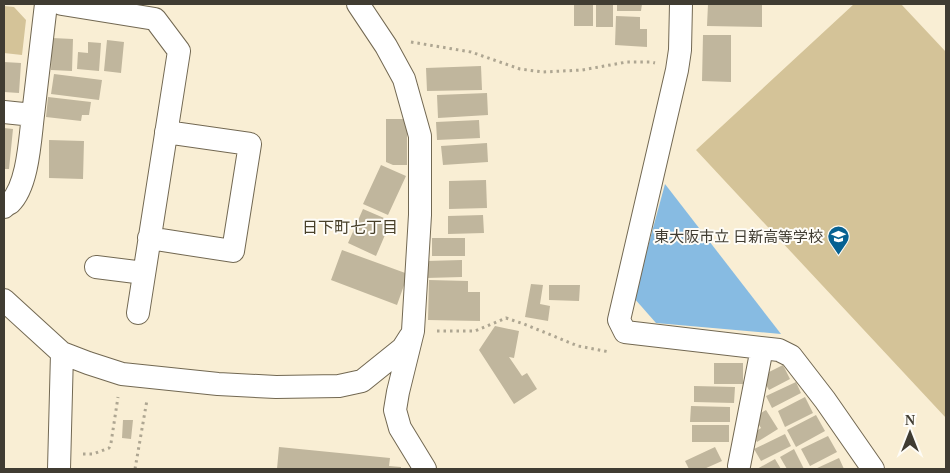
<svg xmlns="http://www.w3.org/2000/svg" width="950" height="473" font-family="'Times New Roman','Noto Sans JP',serif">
<rect width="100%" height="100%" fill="#f9eed4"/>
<path fill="#d4c398" d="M854,4H901L946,52V418L696,150Z
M4,6L14,7L26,20L22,55L4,53Z"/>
<path fill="#87bbe2" d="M665,184L781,334L656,323L634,298Z"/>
<path fill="#c0b69d" d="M574,4H593V26H574Z
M596,4H613V27H596Z
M617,4H642L641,11H617Z
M708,4H762V27L707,26Z
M616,16L640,17V29H647V47L615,45Z
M703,35H731V82L702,81Z
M52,38L73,39L72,71L51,70Z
M107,40L124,42L121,73L104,71Z
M88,42L101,43L99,71L77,69L78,52L88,53Z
M4,62L21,63L19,93L4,92Z
M481,66L482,90L427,91L426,68Z
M54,74L102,80L99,100L51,94Z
M487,93L488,115L438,118L437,95Z
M48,97L91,102L89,115H82L81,121L46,117Z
M386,119H407V165H393L386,162Z
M479,120L480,138L437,140L436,122Z
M4,128L13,129L9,169H4Z
M49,140L84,141L83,179L49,178Z
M487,143L488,162L443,165L441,146Z
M381,165L406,176L388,215L363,204Z
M486,180L487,208L449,209V181Z
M363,209L391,221L376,256L348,243Z
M483,215L484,233L448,234V216Z
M432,238H465V256H432Z
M342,250L408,274L397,305L331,280Z
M462,260V277L426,278V261Z
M429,280L468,281V292H480V321L428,320Z
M531,284L543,285L540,304L550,306L548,321L525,317Z
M549,285H580L579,301L549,300Z
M495,326L519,331L514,358L509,357L522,376L527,373L537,389L514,404L479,350Z
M714,363H743V384H714Z
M783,365L790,379L769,390L761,376Z
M796,382L801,393L772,408L766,396Z
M694,386L735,387L734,403L694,402Z
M805,397L813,413L785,427L778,411Z
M691,406L730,407V422H690Z
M766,410L778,429L757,442L752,434L761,428L754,417Z
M816,415L825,431L796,447L787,430Z
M123,420H133L131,439L122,438Z
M692,425H729V442H692Z
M785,434L791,446L761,461L754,449Z
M828,436L837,452L810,466L801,449Z
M279,447L390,458L389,466L401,467V469H277Z
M715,447L722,461L704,469H689L685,461Z
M794,449L804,469H787L780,457Z
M839,458L844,469H815Z
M775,459L781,469H757Z"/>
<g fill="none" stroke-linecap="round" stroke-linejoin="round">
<defs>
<path id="minor" d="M62,4L155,19L179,51L138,313
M358,4L386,46L404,79L420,136V215L413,331L398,392L395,410L400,428L425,469
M681,4L680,50L677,70L619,320L625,332L779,350L791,356L825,400L873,469
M4,112L33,115L46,4
M4,207C6,205 8,204 10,203C28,186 30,139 33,115
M149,238L233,251L250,144L166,132
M96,267L144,273
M4,300L62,353L88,363L122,374L218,384L276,387L339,386L362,381L403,348L410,337
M739,466L762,348
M59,469L62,353"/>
</defs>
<use href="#minor" stroke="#726852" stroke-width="24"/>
<path stroke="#aea692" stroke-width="3" stroke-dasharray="2.5 4" stroke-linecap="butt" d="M411,42L471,52L520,69L543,72L582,70L627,62H651L655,63
M437,331H475L506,318L524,324L578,346L610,352
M83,454H93L109,448L111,443L118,397
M135,469L147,400"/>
<use href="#minor" stroke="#fff" stroke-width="22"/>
</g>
<defs>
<symbol id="school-pin" viewBox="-11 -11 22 30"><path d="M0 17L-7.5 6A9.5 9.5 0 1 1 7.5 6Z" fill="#066192" stroke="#fefcf7"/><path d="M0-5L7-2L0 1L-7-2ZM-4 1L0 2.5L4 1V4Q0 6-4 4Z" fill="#fff"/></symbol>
</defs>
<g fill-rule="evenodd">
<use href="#school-pin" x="826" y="224" width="25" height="34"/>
</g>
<g text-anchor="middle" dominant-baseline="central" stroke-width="4" stroke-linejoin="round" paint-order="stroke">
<g font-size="15" fill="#403c32" stroke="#fefcf7" text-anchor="end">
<text x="823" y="237">東大阪市立 日新高等学校</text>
</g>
<g font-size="16" fill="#48402a" stroke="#fefcf7">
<text x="350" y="227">日下町七丁目</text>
</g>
</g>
<rect width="950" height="473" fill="none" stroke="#403c32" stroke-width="10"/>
<g transform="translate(910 433)" stroke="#fefcf7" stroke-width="4" paint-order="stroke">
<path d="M0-4L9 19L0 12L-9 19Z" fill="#403c32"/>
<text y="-8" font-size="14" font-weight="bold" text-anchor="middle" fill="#403c32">N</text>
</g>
</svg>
